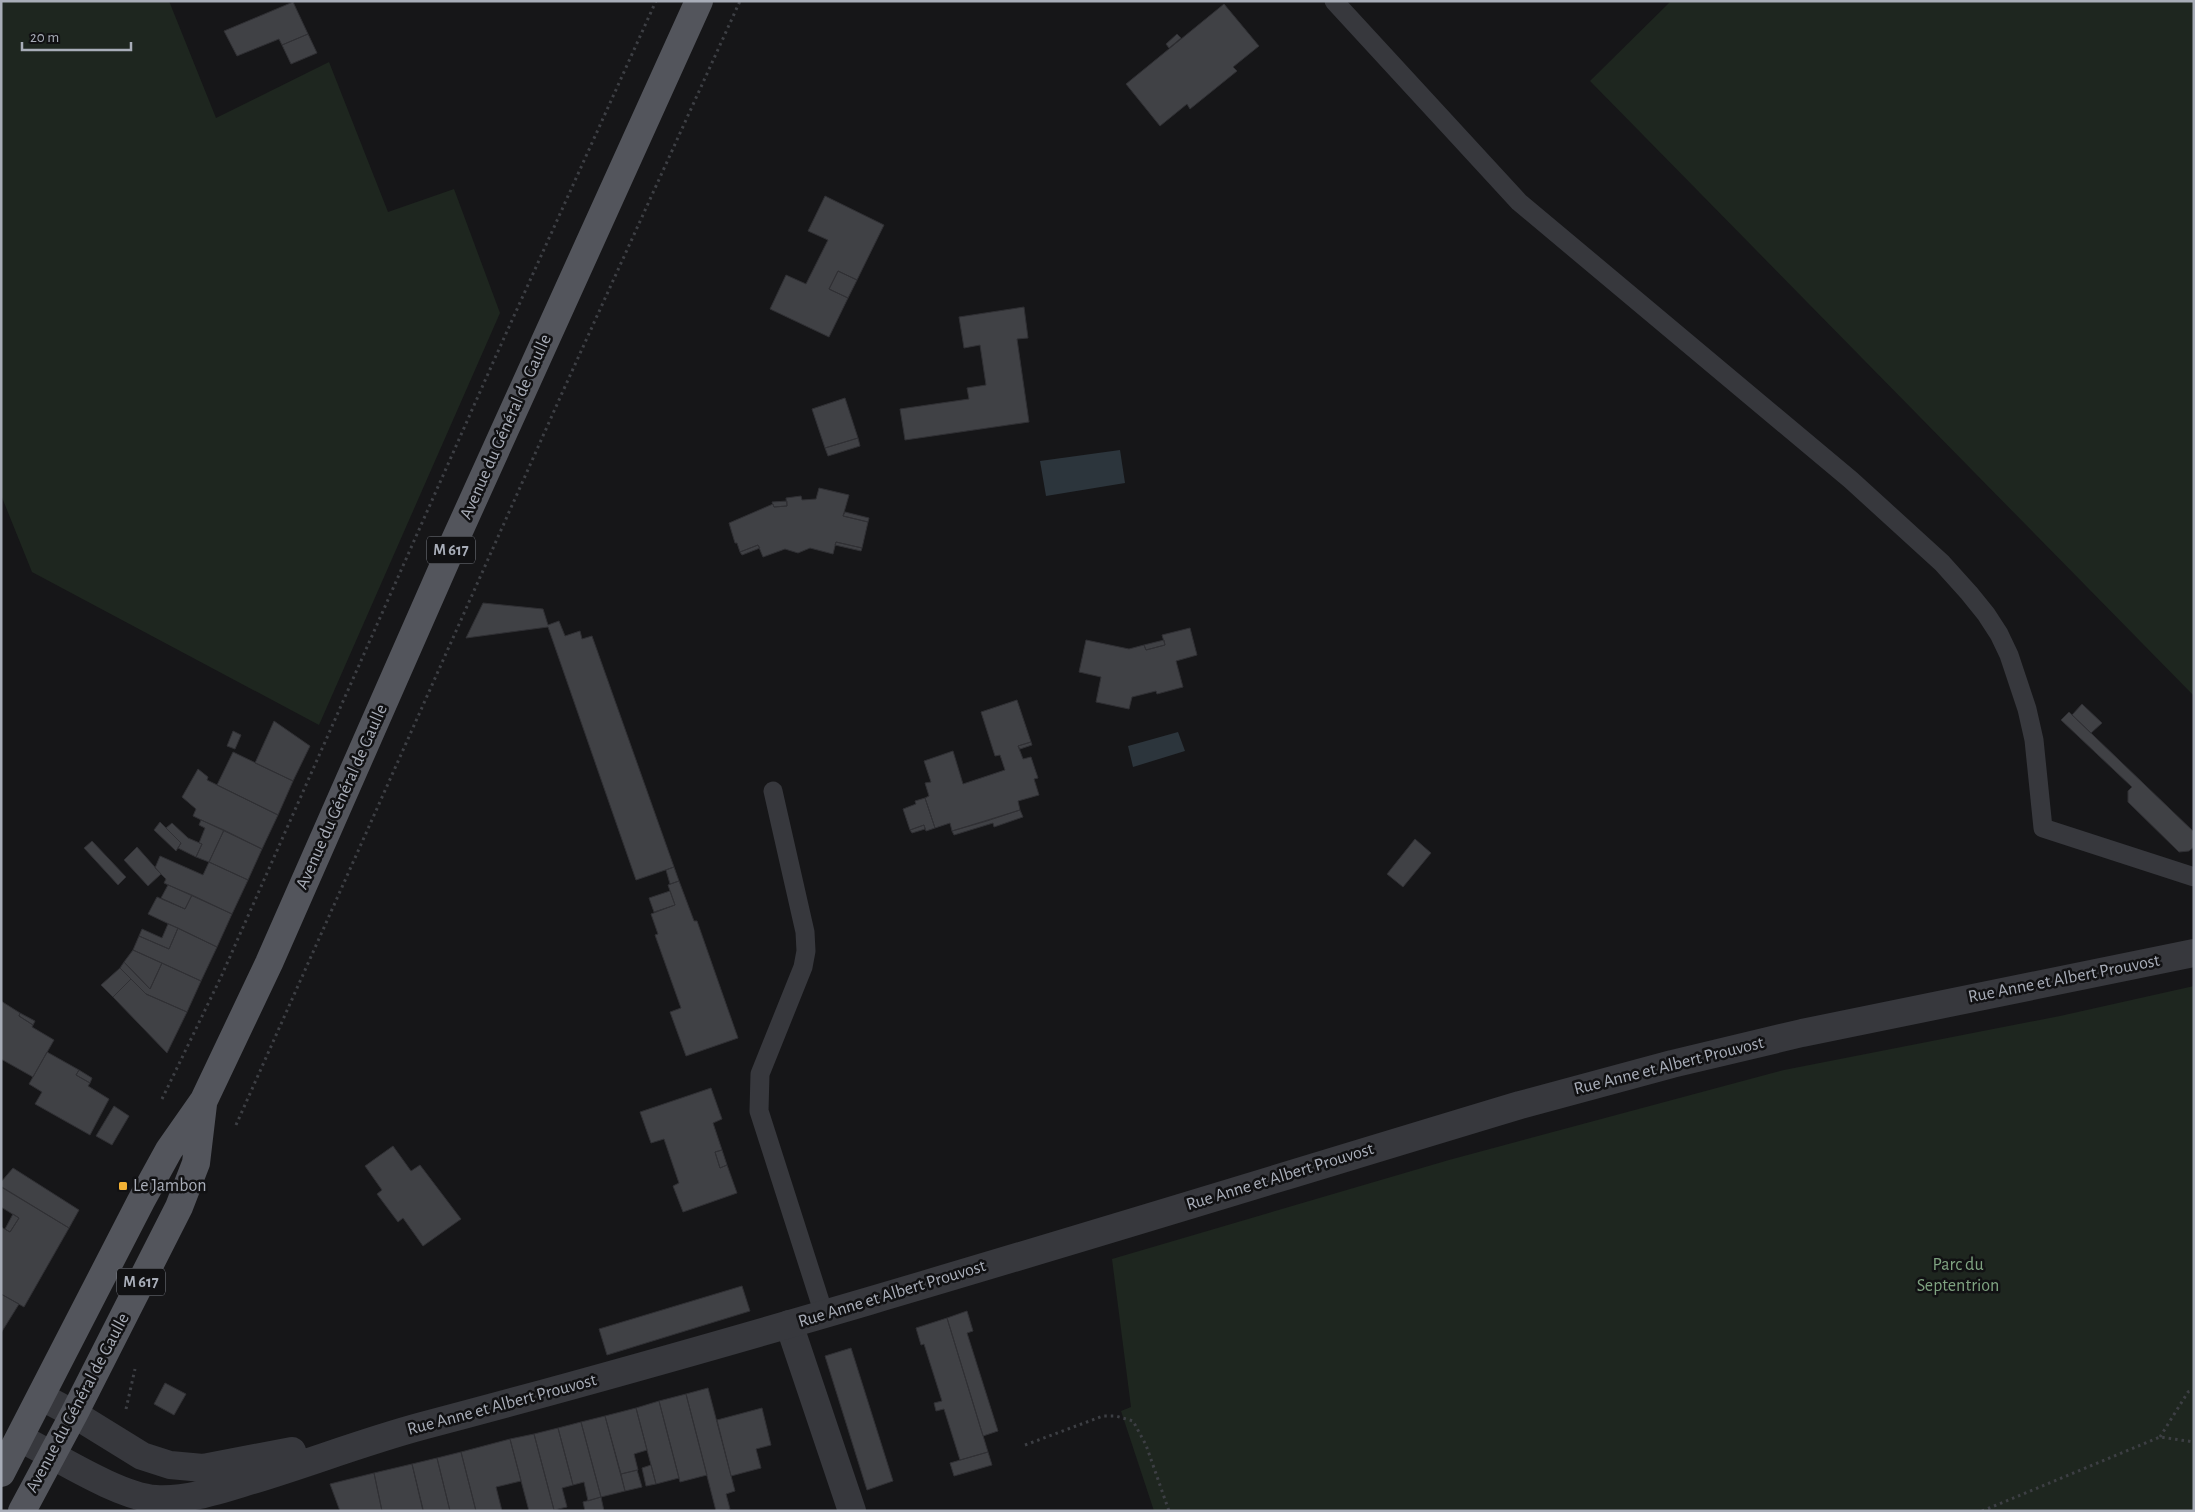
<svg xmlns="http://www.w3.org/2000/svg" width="2195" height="1512" font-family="'Alegreya Sans',sans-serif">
<rect width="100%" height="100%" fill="#161618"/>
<path fill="#1e261f" d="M1,1H169L216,118L329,62L388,212L454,189L500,313L319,725L32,572L1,495Z
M1671,1H2194V696L1590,81Z
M2194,986V1511H1154L1121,1411L1131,1407L1112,1259L1449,1160L1784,1070L2060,1016Z"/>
<path fill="#2c353c" d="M1120,450L1125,483L1046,496L1040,461Z
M1178,732L1185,751L1133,767L1128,746Z"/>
<path fill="#404145" stroke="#303034" d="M293,2L308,34L282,45L279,39L237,56L224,31Z
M1224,4L1259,46L1233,67L1237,71L1190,109L1187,104L1160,126L1126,84Z
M308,34L317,53L291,64L282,45Z
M1177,34L1181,38L1169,48L1166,44Z
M825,196L884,225L857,280L838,271L829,289L848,298L829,337L770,309L786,275L806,284L828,240L808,231Z
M838,271L857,280L848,298L829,289Z
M1024,307L1028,338L1017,339L1029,422L905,440L900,409L969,399L967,388L986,385L980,345L964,348L959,317Z
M845,398L858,438L825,448L812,409Z
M858,438L860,446L828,456L825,448Z
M819,488L849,495L843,516L868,522L862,548L836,542L833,554L810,548L798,553L785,549L763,557L758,545L740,552L737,543H735L729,523L773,504L774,507L787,506L786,498L801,496L802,500L816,499Z
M787,501V506L774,507L772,502Z
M845,512L869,518L868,522L843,516Z
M836,542L862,548L861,551L835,545Z
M758,545L760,548L742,555L740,552Z
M483,603L543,609L548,625L559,621L565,636L580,631L582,639L592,636L674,867L636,880L548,627L466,638Z
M1190,628L1197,655L1176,661L1183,687L1157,694L1156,691L1132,697L1129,709L1096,702L1101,677L1079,672L1086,640L1129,649L1144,645L1146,650L1165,645L1162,635Z
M1164,640L1165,645L1146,650L1144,645Z
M1017,700L1031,742L1018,746L1023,759L1031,757L1038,778L1034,779L1039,795L1018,801L1020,810L987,821L952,831L950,823L935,828L925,798L929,796L925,783L931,782L924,761L953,751L963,784L1005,770L1000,755L995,756L981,712Z
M2082,704L2102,723L2091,733L2072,715Z
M2069,712L2194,832V847L2189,851L2179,852L2128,802V791L2132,787L2061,720Z
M274,721L310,746L293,781L255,763Z
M233,731L241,735L235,749L227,746Z
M1031,742L1032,745L1020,749L1018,746Z
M233,752L293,781L278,815L217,785Z
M198,769L208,777L207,780L278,815L262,849L193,816L196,809L182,797Z
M925,798L935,828L926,831L924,825L910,830L903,809L916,804L915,801Z
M1020,810L1023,817L994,827L993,823L954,835L952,831Z
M201,820L224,830L209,862L196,857L202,844L199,843L205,828L199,825Z
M160,822L181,843L176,851L154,830Z
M172,823L188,838L202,844L196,857L178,848L181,843L166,828Z
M924,825L925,829L912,833L910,830Z
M224,830L262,849L248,880L209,862Z
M1415,839L1431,853L1403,887L1387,874Z
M92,841L126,877L118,885L84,848Z
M137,847L161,874L148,886L124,860Z
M160,856L203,875L209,862L248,880L232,914L164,883L166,879L155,868Z
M674,867L679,881L670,884L666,870Z
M679,881L694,921H697L738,1038L686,1056L670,1012L681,1008L655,935L658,934L651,914L675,905L668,885Z
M168,885L192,895L185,909L161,898Z
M670,891L675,905L654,912L649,898Z
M192,895L232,914L217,947L148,914L157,897L185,909Z
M168,924L178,928L169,949L139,936L142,929L162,938Z
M178,928L217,947L201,981L133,950L139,936L169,949Z
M133,950L162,963L150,989L124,962Z
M124,962L150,989L162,963L201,981L187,1012L146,994L120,968Z
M120,968L131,979L113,997L101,985Z
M131,979L146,994L187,1012L167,1053L113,997Z
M1,1001L20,1013L19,1016L33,1025L32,1027L54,1040L33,1077L1,1059Z
M20,1013L35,1021L33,1025L19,1016Z
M47,1052L79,1070L76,1075L90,1083L88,1086L109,1099L90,1135L35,1104L42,1092L29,1084Z
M79,1070L92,1078L90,1083L76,1075Z
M711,1088L722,1119L713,1123L722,1150L715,1152L720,1168L727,1165L737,1193L683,1212L673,1186L679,1183L664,1139L651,1143L640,1112Z
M114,1106L129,1116L112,1145L96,1136Z
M393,1146L411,1171L420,1165L461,1219L423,1246L403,1218L398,1222L377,1194L382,1190L365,1166Z
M722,1150L727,1165L720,1168L715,1152Z
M13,1168L79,1210L69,1228L1,1187V1182Z
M2,1187L69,1228L24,1307L1,1294V1227L10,1232L19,1218L1,1207Z
M13,1214L19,1218L10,1232L5,1229Z
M742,1286L750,1311L607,1355L599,1329Z
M1,1294L19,1304L1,1333Z
M967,1311L973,1331L967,1333L998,1431L983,1436L947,1318Z
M947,1318L988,1452L960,1460L944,1409L936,1411L934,1403L942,1401L924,1344L921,1345L916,1328Z
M851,1348L893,1481L867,1490L825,1356Z
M165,1383L186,1394L174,1415L154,1404Z
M708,1388L735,1491L726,1494L730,1509L725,1511H716L686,1394Z
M686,1394L707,1475L680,1482L659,1401Z
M659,1401L679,1478L656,1484L636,1408Z
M636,1408L647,1450L634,1454L638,1470L621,1474L605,1416Z
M762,1408L771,1445L756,1449L761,1468L731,1476L717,1420Z
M605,1416L625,1491L601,1497L581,1422Z
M581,1422L601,1497L588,1501L584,1482L573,1485L558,1428Z
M558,1428L573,1485L562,1488L567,1507L554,1510L534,1434Z
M534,1434L554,1510V1511H529L510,1439Z
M510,1439L521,1481L496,1487L502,1511H476L461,1452Z
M461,1452L476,1511H450L437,1458Z
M988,1452L992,1465L954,1476L950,1463Z
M437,1458L450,1511H423V1509L412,1464Z
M412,1464L423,1511H382L374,1473Z
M651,1465L656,1484L646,1486L642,1468Z
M637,1470L642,1487L625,1491L621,1474Z
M374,1473L382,1511H340L330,1484Z
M601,1497L604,1511H585L583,1502Z"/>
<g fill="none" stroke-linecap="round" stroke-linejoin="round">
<path stroke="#3d3f44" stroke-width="3" stroke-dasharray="2.5 4" stroke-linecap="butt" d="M162,1099L221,977L495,358L656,1
M236,1125L563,391L740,1
M126,1409L135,1369
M2160,1437L2188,1392L2194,1390
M1025,1445L1103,1416H1116L1133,1421L1146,1445L1169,1511
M1982,1511L2160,1437L2194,1442"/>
<path stroke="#37383d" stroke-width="19" d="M1334,1L1519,202L1851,480L1942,563L1969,593L1986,614L1999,634L2009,655L2027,709L2034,740L2043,828L2194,877
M773,791L805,932L806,951L803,967L760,1074L759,1111L824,1314"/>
<path stroke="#37383d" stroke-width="28" d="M789,1324L852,1511"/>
<path stroke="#37383d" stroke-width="28" d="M42,1397L74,1414L142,1456L170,1465L203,1468L292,1451
M20,1438C56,1456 119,1497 156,1499C190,1501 225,1488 256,1479C312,1462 366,1441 422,1426C791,1329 1155,1215 1520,1105L1672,1064L1802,1033L2194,953"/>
<path stroke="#53555c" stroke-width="28" d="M1,1473L141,1201L169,1150L204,1100L269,963L455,540L699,1
M22,1511L74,1414L179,1207L196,1163L203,1104"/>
</g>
<rect fill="#f2b134" stroke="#111113" stroke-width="2" x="118" y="1181" width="10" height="10" rx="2.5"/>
<g text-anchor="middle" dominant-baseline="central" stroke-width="5" stroke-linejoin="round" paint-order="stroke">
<g fill="#111113" stroke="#7b7e86" stroke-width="1">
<rect x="427" y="536.5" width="48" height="27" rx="4"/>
<rect x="117" y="1268.5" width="48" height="27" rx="4"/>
</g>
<g font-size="16" font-weight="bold" fill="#a8adb8">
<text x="451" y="550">M 617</text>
<text x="141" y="1282">M 617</text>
</g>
<g font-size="18" fill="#a8adb8" stroke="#111113">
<text transform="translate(506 427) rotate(-66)">Avenue du Général de Gaulle</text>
<text transform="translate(342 797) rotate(-66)">Avenue du Général de Gaulle</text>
<text transform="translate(2064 979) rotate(-11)">Rue Anne et Albert Prouvost</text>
<text transform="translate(1669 1066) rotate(-14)">Rue Anne et Albert Prouvost</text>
<text transform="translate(1280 1177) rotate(-17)">Rue Anne et Albert Prouvost</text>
<text transform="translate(892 1294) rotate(-17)">Rue Anne et Albert Prouvost</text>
<text transform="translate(78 1403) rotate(-62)">Avenue du Général de Gaulle</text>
<text transform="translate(502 1405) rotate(-15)">Rue Anne et Albert Prouvost</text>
</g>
<g font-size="18" fill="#a8adb8" stroke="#111113" text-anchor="start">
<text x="133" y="1186">Le Jambon</text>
</g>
<g font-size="18" fill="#7fa381" stroke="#111113">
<text x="1958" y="1265">Parc du<tspan x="1958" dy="21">Septentrion</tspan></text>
</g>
</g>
<rect width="2195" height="1512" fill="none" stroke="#a8adb8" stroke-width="5"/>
<path d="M22 42v8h109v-8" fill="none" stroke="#a8adb8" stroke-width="2.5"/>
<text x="30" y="42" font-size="15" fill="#a8adb8" stroke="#111113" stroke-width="4" paint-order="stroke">20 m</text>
</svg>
